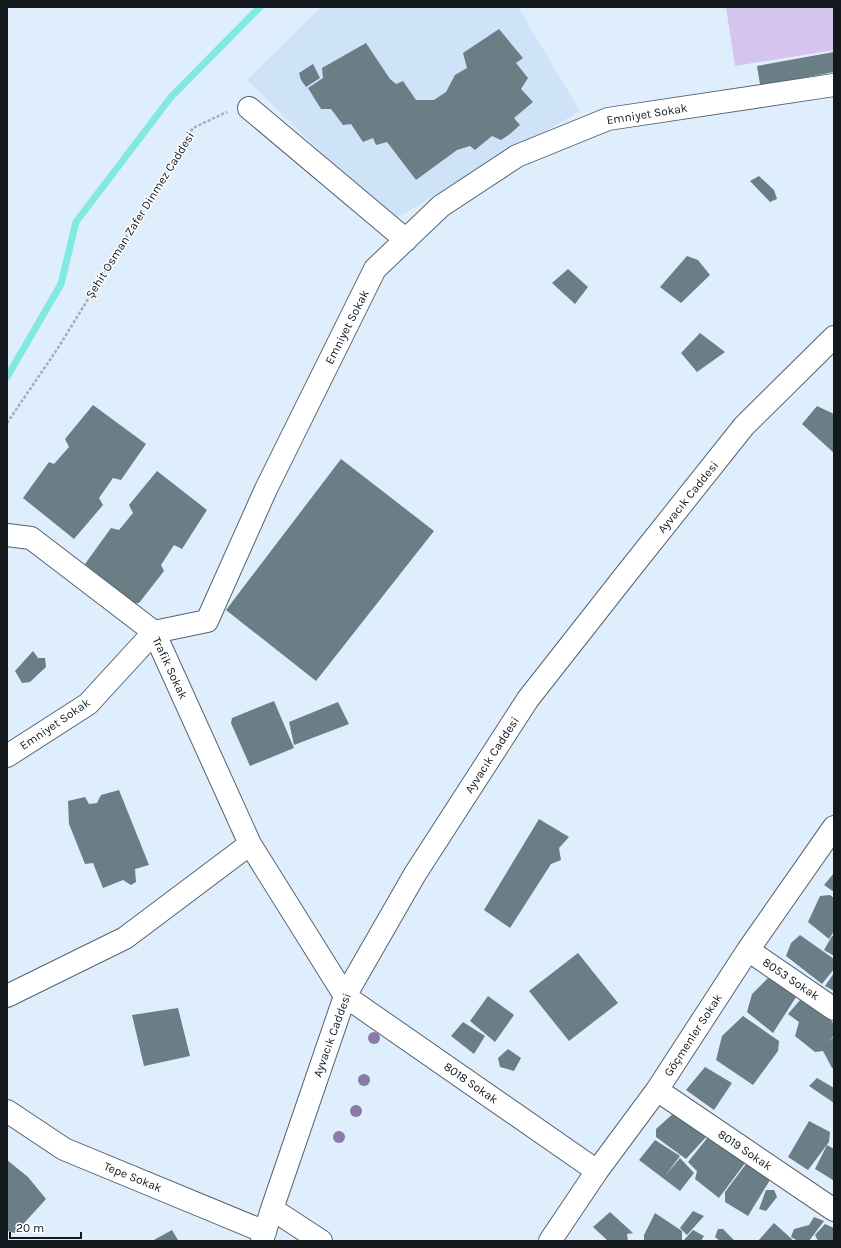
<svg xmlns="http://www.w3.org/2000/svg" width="841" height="1248" font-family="Karla,sans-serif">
<rect width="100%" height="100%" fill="#dfeefd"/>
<path fill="#cee3f8" d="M323,7H518L580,111L391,221L247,80L320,8Z"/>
<path fill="#d5c4ed" d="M726,7H834V50L735,66Z"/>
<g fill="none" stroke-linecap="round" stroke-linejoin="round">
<path stroke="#82e8e2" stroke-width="7" d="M7,377L61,284L76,222L171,97L260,7"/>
</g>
<path fill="#697e85" d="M499,29L523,58L516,63L528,78L521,89L533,102L514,118L520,125L510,134L501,140L492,136L475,150L470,146L457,150L416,180L387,142L376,145L373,138L363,142L351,124L343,125L331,109H321L308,88L323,78L322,68L366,43L390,79L396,84L403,81L416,100H434L446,92L455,75L467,68L463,53Z
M834,52V72L768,85L760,84L757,66Z
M313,64L320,78L306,87L301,80L299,73Z
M759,176L774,190L777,199L770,202L750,181Z
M687,256L698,260L710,275L681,303L660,287Z
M568,269L588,287L575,304L552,283Z
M700,333L725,352L697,372L681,353Z
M93,405L146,444L121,480L113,478L99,498L103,505L74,539L23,498L49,462L54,464L69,447L65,439Z
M817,406L834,414V453L802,424Z
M341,459L434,531L316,681L226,610Z
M157,471L207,510L182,549L174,545L161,565L164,571L139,603L132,604L85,564L111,528L119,530L133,513L129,505Z
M33,651L38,658H45L46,667L30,682L22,683L15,671Z
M274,701L294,748L250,766L231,723L232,718Z
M338,702L349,724L294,745L289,722Z
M119,790L149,865L135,869L136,882L131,885L123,880L103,888L93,863L85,864L69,824L68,801L85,797L89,804L97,803L101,795Z
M539,819L569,837L559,848L561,860L551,864L510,928L484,910Z
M834,873V892L824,885Z
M830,895L834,898V931L829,939L808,922L820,896Z
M800,935L834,959V969L822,984L786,956L791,943Z
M832,936L834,937V956L824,950Z
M578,953L618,1003L569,1041L529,991Z
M834,973V991L825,986Z
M769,977L798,994L773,1033L747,1012L752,994Z
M488,996L514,1015L495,1042L470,1021Z
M801,999L824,1012L834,1024V1035L828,1043L834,1036V1069L832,1068L823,1051L815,1052L795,1036L799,1022L788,1014Z
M178,1008L190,1056L144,1066L132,1015Z
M743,1016L779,1041L778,1051L753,1085L716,1060L722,1036Z
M463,1022L485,1036L474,1054L451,1036Z
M508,1049L521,1058L514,1071L500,1067L498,1058Z
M705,1067L732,1083L714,1110L686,1090Z
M817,1078L834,1088V1103L809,1086Z
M675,1112L706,1137L686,1159L656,1137V1129Z
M809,1121L830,1132L829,1142L808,1170L788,1157Z
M708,1137L745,1163L719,1198L695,1179L697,1171L688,1162Z
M655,1140L680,1156L665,1176L680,1158L694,1173L680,1191L639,1160Z
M827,1145L834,1149V1179L833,1180L815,1169Z
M7,1160L28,1177L46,1199L15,1233L7,1231Z
M746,1164L770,1180L748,1216L725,1202V1192Z
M766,1190H774L777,1197L766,1211L759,1209Z
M693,1211L704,1216L687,1235L680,1228Z
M610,1212L633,1233L627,1234L628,1241H608L593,1227Z
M655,1213L682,1231V1241H644V1235Z
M814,1217L824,1221L809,1241H798L791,1237L794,1229L809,1225Z
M774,1223L794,1241H758Z
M825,1224L834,1228L833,1241H818L815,1235Z
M718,1229H723L735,1241H720L715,1237Z
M172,1230L178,1240L177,1241H152Z
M693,1230L704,1236L701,1241H683Z"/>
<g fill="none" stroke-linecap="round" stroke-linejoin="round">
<defs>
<path id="minor" d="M249,108L406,240
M7,535L31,538L154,632L250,844L345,996L597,1171
M7,756L88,704L154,632L207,621L266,489L375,269L441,206L517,156L608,119L834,85
M748,950L834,1009
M7,996L125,938L250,844
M657,1090L834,1210
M7,1111L64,1149L265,1232
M272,1209L321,1241
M262,1241L272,1209L345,996L415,874L528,699L627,573L744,426L834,337
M550,1241L597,1171L657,1090L748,950L834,827"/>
</defs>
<use href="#minor" stroke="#566370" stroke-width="24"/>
<path stroke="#a2aeba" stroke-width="2.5" stroke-dasharray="3 2" stroke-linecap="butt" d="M7,423L58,348L193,128L227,112"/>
<use href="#minor" stroke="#fff" stroke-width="22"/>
</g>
<g fill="#897aaa">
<circle cx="374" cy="1038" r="6"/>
<circle cx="364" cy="1080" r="6"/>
<circle cx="356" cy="1111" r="6"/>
<circle cx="339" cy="1137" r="6"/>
</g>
<g text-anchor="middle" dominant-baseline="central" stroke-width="3" stroke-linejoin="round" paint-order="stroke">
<g font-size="12" fill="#13181d" stroke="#fff">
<text transform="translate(647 114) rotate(-9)">Emniyet Sokak</text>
<text transform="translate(140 215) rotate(-58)">Şehit Osman Zafer Dinmez Caddesi</text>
<text transform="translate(347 327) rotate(-63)">Emniyet Sokak</text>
<text transform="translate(688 497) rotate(-51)">Ayvacık Caddesi</text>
<text transform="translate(170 668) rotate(65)">Trafik Sokak</text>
<text transform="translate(55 724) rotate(-34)">Emniyet Sokak</text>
<text transform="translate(492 755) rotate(-57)">Ayvacık Caddesi</text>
<text transform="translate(791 979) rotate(34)">8053 Sokak</text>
<text transform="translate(332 1035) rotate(-70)">Ayvacık Caddesi</text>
<text transform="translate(693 1035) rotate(-57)">Göçmenler Sokak</text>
<text transform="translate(471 1083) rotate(35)">8018 Sokak</text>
<text transform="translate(745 1150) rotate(34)">8019 Sokak</text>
<text transform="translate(133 1177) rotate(22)">Tepe Sokak</text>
</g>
</g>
<rect width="841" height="1248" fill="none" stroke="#13181d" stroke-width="16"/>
<path d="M10 1232v6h71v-6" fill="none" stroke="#13181d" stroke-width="2"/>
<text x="16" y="1232" font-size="12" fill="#13181d" stroke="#ffffff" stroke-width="3" paint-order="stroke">20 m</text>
</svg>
